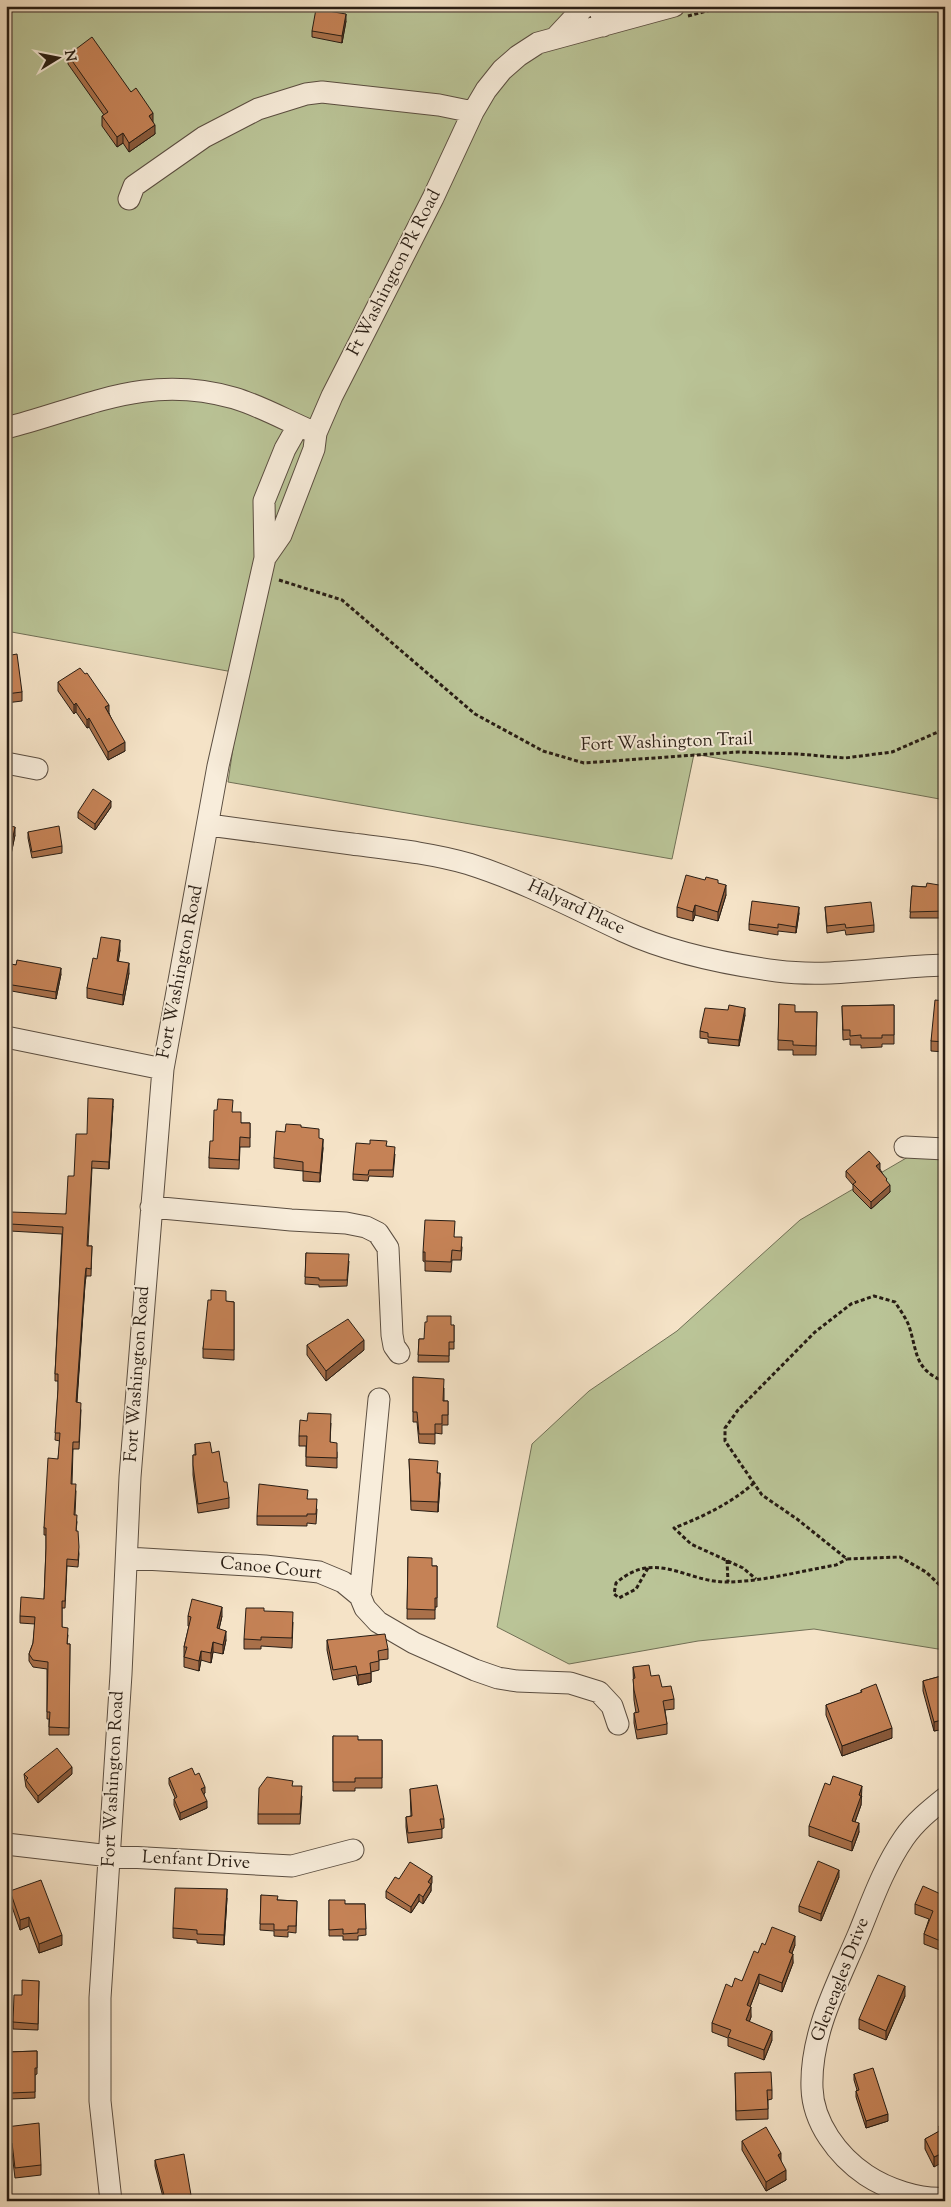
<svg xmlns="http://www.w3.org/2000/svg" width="951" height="2207" font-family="'Sorts Mill Goudy',serif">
<rect width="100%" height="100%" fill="#f5e3c7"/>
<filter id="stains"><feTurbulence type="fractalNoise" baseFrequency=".004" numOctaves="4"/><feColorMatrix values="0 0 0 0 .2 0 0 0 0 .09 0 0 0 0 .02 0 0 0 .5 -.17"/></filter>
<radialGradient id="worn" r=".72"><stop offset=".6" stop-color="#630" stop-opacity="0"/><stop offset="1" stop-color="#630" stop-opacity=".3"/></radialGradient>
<path fill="#bac497" stroke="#717056" d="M6,6H945V800L694,754L672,859L228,782L244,674L6,631Z
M944,1136L945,1649H938L814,1629L698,1641L569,1664L497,1627L532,1444L589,1391L677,1331L800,1220Z"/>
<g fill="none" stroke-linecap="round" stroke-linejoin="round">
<defs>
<path id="minor" d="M600,6L603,26
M557,36L585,6
M129,199L134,186L204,137L258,109L306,94L322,92L439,105L473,112L486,90L502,70L518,56L538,43L674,6
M6,428C88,407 146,373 234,398C261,406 285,420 311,431
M265,558L281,535L314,449L316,433L332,396L433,198L473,112
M6,763L37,769
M209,825C256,831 304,838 352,844C391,849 431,853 469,864C523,881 572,907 623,931C671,953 725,964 777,971C833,978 889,966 945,965
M6,1037L163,1069
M905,1147L945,1149
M151,1207L291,1220L346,1223L366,1227L378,1233L388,1248L392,1335L394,1346L399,1353
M379,1399L360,1596L365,1608L378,1622L414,1643L475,1670L498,1678L517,1681L570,1683L599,1692L612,1706L618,1724
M127,1558L265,1566L319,1572L343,1582L360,1596
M945,1798C930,1810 915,1822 904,1838C884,1867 872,1901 859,1933C838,1983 810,2033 812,2088C813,2123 838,2156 866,2175C887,2189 919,2200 945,2198
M6,1844L110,1856L292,1866L353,1850
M111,2201L100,2101V1998L121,1674L130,1477L163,1069L218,766L265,558L264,501L285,449L298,426"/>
</defs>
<use href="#minor" stroke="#5b4e41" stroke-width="23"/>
<path stroke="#281d14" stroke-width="3" stroke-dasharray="4 2.5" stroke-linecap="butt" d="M688,16L726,6
M279,580L342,600L475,714L543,751L584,763L738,752L798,754L845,758L892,752L945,729
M945,1382C914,1369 918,1354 909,1326C906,1318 900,1310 895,1302L874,1296L851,1304L815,1332L738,1410L725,1428V1441L762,1495L797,1519L847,1559L900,1557L926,1572L945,1590
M754,1483C730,1504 704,1516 674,1528L691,1544L743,1568L756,1579
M727,1560L728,1582
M648,1568L636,1589L619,1598L614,1594L616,1583C657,1548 685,1583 729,1582C765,1581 801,1571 836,1565L847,1559"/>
<use href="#minor" stroke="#f8eddb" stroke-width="21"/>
</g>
<path fill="#a9704a" stroke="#281d14" d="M346,21L342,43L312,37V31Z
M68,55L131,92L153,123L155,134L129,152L123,143L117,147L102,126V116L104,115L68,64Z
M6,656L22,692V701L6,703Z
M58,682L109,713L125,751L108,760L89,727L87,728L76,712L74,714L58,691Z
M111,807L95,830L78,818V812Z
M6,825L15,835L8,869H6Z
M28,832L62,846V853L32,858L28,838Z
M718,883L726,895L718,921L695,915L693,921L677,917V907Z
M912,886L926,887L945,886V918H910Z
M825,907L874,925V932L846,935L845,930L827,933Z
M799,913L796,933L778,931V935L749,930V924Z
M120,950L118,961L129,973L123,1005L87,998V988L97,959Z
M6,963L61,974L56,999L6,990Z
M945,1001V1052L931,1051V1041Z
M779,1004L795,1012H817L816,1055H793V1050H778Z
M894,1005V1044H882V1047L861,1048V1045H850V1039L843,1040L842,1006Z
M728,1010L745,1015L739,1046L708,1043V1039L700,1038V1031Z
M113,1106L109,1169L92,1168L88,1246H92L91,1276H86L85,1284L77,1402L81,1410L79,1449H73L72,1484L76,1491L75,1515L77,1522L76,1531L79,1554L78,1567L67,1566L65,1608H62V1627L68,1635L67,1644H70L69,1735H49V1719H47V1669L33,1667L29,1661V1654L33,1643L35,1624L20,1623V1616L44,1599L46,1549V1535H44V1528L58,1459L60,1441L55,1440L58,1390V1381H55V1374L62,1234L10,1231V1224L66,1214L74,1176Z
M233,1112L241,1123H250V1147H240L239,1169L209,1168V1158L213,1141Z
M301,1127L319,1138L323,1148L320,1182L303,1181V1171L274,1168V1158L285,1132Z
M387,1146L395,1154L393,1177L369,1176L368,1181L353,1180V1174Z
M880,1169L887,1182L890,1192L871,1209L853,1191V1185L846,1177V1171Z
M455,1237L462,1247L461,1260H452L451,1272L425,1271V1262L423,1261V1252Z
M306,1253L349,1261L347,1286L319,1287V1285L305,1284Z
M211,1300L234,1302V1360L203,1358V1349Z
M454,1325V1349H449V1362H418L419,1339H424Z
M307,1345L364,1350L326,1381L307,1355Z
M413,1377L444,1388V1401H448V1425H442V1434L435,1433V1444L419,1443L417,1422H413Z
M331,1423L330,1442L337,1452V1468L306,1466V1446H299V1436Z
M195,1444L212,1453L224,1482L229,1498V1508L198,1513L193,1475V1455H195Z
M409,1459L438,1473L440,1483L438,1512L411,1510Z
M308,1499L317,1509L316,1524L307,1523V1526L257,1525V1516Z
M408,1557L432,1566H437V1607H435V1619H407Z
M188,1616H222L219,1629L226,1640L223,1654L213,1652L211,1663L201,1660L199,1671L184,1667V1647L189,1626H188Z
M293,1622L292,1648L261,1646V1649H244V1639Z
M327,1640L388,1649V1659L379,1660V1670L371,1672V1682L358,1685L356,1675L333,1680L327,1650Z
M633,1667L651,1676L674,1699V1709L665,1710L667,1724V1734L637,1739L634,1723V1713H636L634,1700Z
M945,1675V1729L934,1731L923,1691V1681Z
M861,1690L892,1738L842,1756L826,1715V1705L861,1693Z
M333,1736L358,1740H382V1788H355V1791H333Z
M24,1774H72L38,1803L26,1787Z
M195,1775L205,1793L204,1794L207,1808L180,1820L174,1805V1799L175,1798L169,1784V1778Z
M293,1786L302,1796L300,1824H258V1814Z
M410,1789L444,1819V1828L442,1829V1838L408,1843L406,1827V1817L411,1816Z
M862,1796L861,1798V1805L855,1822L859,1832L852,1851L809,1836V1826Z
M839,1877L821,1921L799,1912V1906Z
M399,1879L432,1883L431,1884V1891L423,1904L419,1901L411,1913L386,1898V1891Z
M10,1891L62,1945L39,1953L29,1926L20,1930L10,1901Z
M261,1895L278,1900L297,1901L296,1933L288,1932V1937L274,1936V1931L260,1930Z
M945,1896V1952L924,1944V1934L929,1919L915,1914V1904Z
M227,1898L224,1945L197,1943V1940L173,1938V1928Z
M329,1900L345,1904H365L366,1935L358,1936V1940H343V1936H329Z
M765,1945H795L792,1953L793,1963L782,1992L759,1983L750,2007L751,2017L749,2022L772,2040L764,2060L728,2046V2038L712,2032V2023L732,1987L742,1981L758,1953Z
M39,1981L38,2030L13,2029V2022L22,1995Z
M905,1996L886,2040L859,2029V2019Z
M37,2051V2074L35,2075V2098L10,2099L8,2052Z
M735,2073L772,2090V2099L768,2100V2119L736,2120Z
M854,2074L888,2121L866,2128L856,2097V2091L857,2090L854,2080Z
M945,2123L934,2167L925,2149V2139L939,2132V2126Z
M6,2127L41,2165V2175L15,2178L12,2153L6,2154Z
M742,2141L781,2162L786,2180L766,2191L742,2150Z
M155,2160L191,2195V2201H164L155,2166Z"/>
<path fill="#8a5b3c" stroke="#281d14" d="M346,14V21L342,43V36Z
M153,113V123L149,116Z
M155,125V134L129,152V143Z
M123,133V143L117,147V137Z
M76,703V712L74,714V705Z
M109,705V714L105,707Z
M89,718V727L87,728V720Z
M125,742V751L108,760V752Z
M111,801V807L95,830V824Z
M15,827V835L8,869V861Z
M726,885V895L718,921V912Z
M695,905V915L693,921V912Z
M799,907V913L796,933V927Z
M120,940V950L117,971V961Z
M129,963V973L123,1005V995Z
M61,968V974L56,999V992Z
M745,1008V1015L739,1046V1040Z
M113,1099V1106L109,1169V1162Z
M323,1139V1148L320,1182V1173Z
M880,1163V1169L876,1173V1166Z
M890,1185V1192L871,1209V1202Z
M86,1268V1276L85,1284L76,1410L85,1277Z
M364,1340V1350L326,1381V1371Z
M440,1473V1483L438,1512V1502Z
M222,1607V1616L217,1638V1628Z
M226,1631V1640L223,1654V1645Z
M213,1642V1652L211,1663V1653Z
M201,1651V1660L199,1671V1661Z
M371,1673V1682L358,1685V1675Z
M945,1719V1729L934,1731V1722Z
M892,1728V1738L842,1756V1746Z
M72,1767V1774L38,1803V1796Z
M862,1786L861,1805L852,1830V1821L859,1795Z
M205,1787V1793L201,1795V1789Z
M207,1801V1808L180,1820V1813Z
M859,1823V1832L852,1851V1842Z
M839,1870V1877L821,1921V1914Z
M432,1876V1883L428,1889V1882Z
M431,1884V1891L423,1904V1897Z
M227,1889V1898L224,1945V1935Z
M419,1894V1901L411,1913V1907Z
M29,1917V1926L20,1930V1920Z
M62,1935V1945L39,1953V1944Z
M795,1936V1945L789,1961V1952Z
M793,1954V1963L782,1992V1983Z
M759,1974V1983L747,2015V2005Z
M905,1986V1996L886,2040V2031Z
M751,2007V2017L746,2030V2020Z
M772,2031V2040L764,2060V2050Z
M888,2114V2121L866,2128V2121Z
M945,2152V2161L934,2167V2157Z
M781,2153V2163L778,2155Z
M786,2170V2180L766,2191V2182Z"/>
<path fill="#c58256" stroke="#281d14" d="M316,9L346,14L342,36L312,31Z
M92,37L131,92L136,88L153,113L149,116L155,125L129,143L123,133L117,137L102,116L108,112L68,55Z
M17,654L22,692L6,694V656Z
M80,668L85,674L87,673L109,705L105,707L125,742L108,752L89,718L87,720L76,703L74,705L58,682Z
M93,789L111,801L95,824L78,812Z
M6,825L15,827L8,861L6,860Z
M59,826L62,846L32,852L28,832Z
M686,875L705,880L706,877L718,880V883L726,885L718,912L695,905L693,912L677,907Z
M927,883L945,886V911L910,912L912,886L926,887Z
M752,901L799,907L796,927L778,924V928L749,924Z
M871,902L874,925L846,928L845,924L827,926L825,907Z
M101,937L120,940L117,961L129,963L123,995L87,988L93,958L97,959Z
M17,960L61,968L56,992L6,984V963L16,965Z
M935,1000L945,1001V1042L931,1041Z
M779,1004L795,1005V1012H817L816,1046L793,1045V1041L778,1040Z
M729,1005L745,1008L739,1040L708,1037V1033L700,1031L705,1008L728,1010Z
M894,1005V1035H882V1038H861V1035L850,1036V1030H843L842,1006Z
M88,1098L113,1099L109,1162L92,1161L87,1246H92L91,1269L86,1268L85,1277L76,1402L81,1403L79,1442H73L71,1484H76L74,1515H77L76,1531H78L79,1547L78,1560L67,1559L65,1601H62V1627L68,1628L67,1644H70L69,1728L49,1727L50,1712H47L48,1662L33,1660L29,1654L33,1643L35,1617L20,1616L21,1597L44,1599L46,1548V1528H44L48,1458L58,1459L60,1433H55L58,1389V1374H55L63,1227L10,1224L11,1212L66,1214L68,1176H74L76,1134H87Z
M218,1099L233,1100L232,1112H241V1123H250V1138L240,1137L239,1160L209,1158L210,1141H213L214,1110H217Z
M286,1124L301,1125V1127L319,1129V1138L323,1139L320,1173L303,1171V1162L274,1158L276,1131L285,1132Z
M370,1140L387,1141L386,1146L395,1147L393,1170H369L368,1175L353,1174L356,1143L370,1144Z
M869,1151L880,1163L876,1166L887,1179L886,1180L890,1185L871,1202L853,1184L856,1182L846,1171Z
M425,1220L455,1221L454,1237H462L461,1251L452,1250L451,1262L425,1261V1252H423Z
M306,1253L349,1254L347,1280H319V1278L305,1277Z
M211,1290L226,1291V1301L234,1302V1350L203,1349L208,1300H211Z
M427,1316H451V1325H454V1342H449V1356L418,1355L419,1339H424L425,1322H427Z
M348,1319L364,1340L326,1371L307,1345Z
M413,1377L444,1379L443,1401H448V1415H442V1424H435V1434H419L417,1412H413Z
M308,1413L331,1414L330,1442L337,1443V1458L306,1457L307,1436H299L300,1420L307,1421Z
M210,1442L212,1453L219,1451L224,1482H227L229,1498L198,1504L193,1465V1455H196L195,1444Z
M409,1459L438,1461L437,1473H440L438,1502L411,1501Z
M259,1484L308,1490L307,1499H317L316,1514H307V1516H257Z
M408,1557L432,1558V1566H437V1598H435V1610L407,1609Z
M192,1599L222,1607L217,1628L226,1631L223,1645L213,1642L211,1653L201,1651L199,1661L184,1657L187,1647H184L191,1617L188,1616Z
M246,1608H264V1611L293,1612L292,1638L261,1637V1640L244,1639Z
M385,1634L388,1649L378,1651L379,1661L370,1663L371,1673L358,1675L356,1666L333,1670L327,1640Z
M649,1665L651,1676L659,1675L662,1687L671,1686L674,1699L663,1701L667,1724L637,1730L634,1713L639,1712L634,1690L633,1679L635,1678L633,1667Z
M945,1675V1719L934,1722L923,1681Z
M876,1684L892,1728L842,1746L826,1705L862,1692L861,1690Z
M333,1736H358V1740H382V1778H355V1782H333Z
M57,1748L72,1767L38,1796L26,1780L28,1778L24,1774Z
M192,1768L195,1775L199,1773L205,1787L201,1789L207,1801L180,1813L174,1799L177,1797L169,1778Z
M833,1776L862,1786L859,1795L861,1796L852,1821L859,1823L852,1842L809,1826L825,1783L830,1785Z
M267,1777L293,1781L292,1786H302L300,1814H258L259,1788Z
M437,1785L444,1819H440L442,1829L408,1833L406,1817L412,1816L410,1789Z
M818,1861L839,1870L821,1914L799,1906Z
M410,1862L432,1876L428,1882L431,1884L423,1897L419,1894L411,1907L386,1891L395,1877L399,1879Z
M41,1880L62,1935L39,1944L29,1917L20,1920L10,1891Z
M923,1886L945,1896V1943L924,1934L933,1911L915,1904Z
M175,1888L227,1889L224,1935L197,1934V1930L173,1928Z
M261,1895L278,1896L277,1900L297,1901L296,1926H288V1930H274V1924H260Z
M329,1900H345V1904H365L366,1929H358V1933L343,1934V1929L329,1930Z
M772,1927L795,1936L789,1952L793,1954L782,1983L759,1974L747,2005L751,2007L746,2020L772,2031L764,2050L728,2037L731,2030L712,2023L726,1984L732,1987L735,1978L742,1981L754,1951L758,1953L762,1943L765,1945Z
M878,1975L905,1986L886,2031L859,2019Z
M22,1980L39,1981L38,2024L13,2022L14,1995H22Z
M37,2051V2068H35V2092L10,2093L8,2052Z
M873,2068L888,2114L866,2121L856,2091L859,2090L854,2074Z
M771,2072L772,2090H767L768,2109L736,2111L735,2073Z
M39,2123L41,2165L15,2168L12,2143L6,2144V2127Z
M945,2123V2152L934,2157L925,2139L941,2130L939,2126Z
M766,2127L781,2153L778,2155L786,2170L766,2182L742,2141Z
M184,2154L191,2195L165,2199L155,2160Z
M804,2197L808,2201H801Z"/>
<g text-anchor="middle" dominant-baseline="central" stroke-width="4" stroke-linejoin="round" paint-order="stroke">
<g font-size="18" fill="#281d14" stroke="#f8eddb">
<text transform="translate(395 273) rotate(-63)">Ft Washington Pk Road</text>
<text transform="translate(667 743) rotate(-2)">Fort Washington Trail</text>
<text transform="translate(576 908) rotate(25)">Halyard Place</text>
<text transform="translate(181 972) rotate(-79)">Fort Washington Road</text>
<text transform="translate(138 1374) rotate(-86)">Fort Washington Road</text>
<text transform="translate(271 1569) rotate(6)">Canoe Court</text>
<text transform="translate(114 1779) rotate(-87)">Fort Washington Road</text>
<text transform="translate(196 1861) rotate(3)">Lenfant Drive</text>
<text transform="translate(841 1980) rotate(-69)">Gleneagles Drive</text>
</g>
</g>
<rect width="951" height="2207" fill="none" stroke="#f5e3c7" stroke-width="25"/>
<rect x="8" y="8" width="936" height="2192" fill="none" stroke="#281d14" stroke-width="2.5"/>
<rect x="12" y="12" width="926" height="2182" fill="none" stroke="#281d14"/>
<g transform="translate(58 58) rotate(80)" stroke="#f8eddb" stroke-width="4" paint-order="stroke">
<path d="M0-4L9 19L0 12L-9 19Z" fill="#281d14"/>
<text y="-8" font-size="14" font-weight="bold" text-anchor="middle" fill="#281d14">N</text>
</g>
<rect width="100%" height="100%" filter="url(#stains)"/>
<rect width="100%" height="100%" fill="url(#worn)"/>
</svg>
